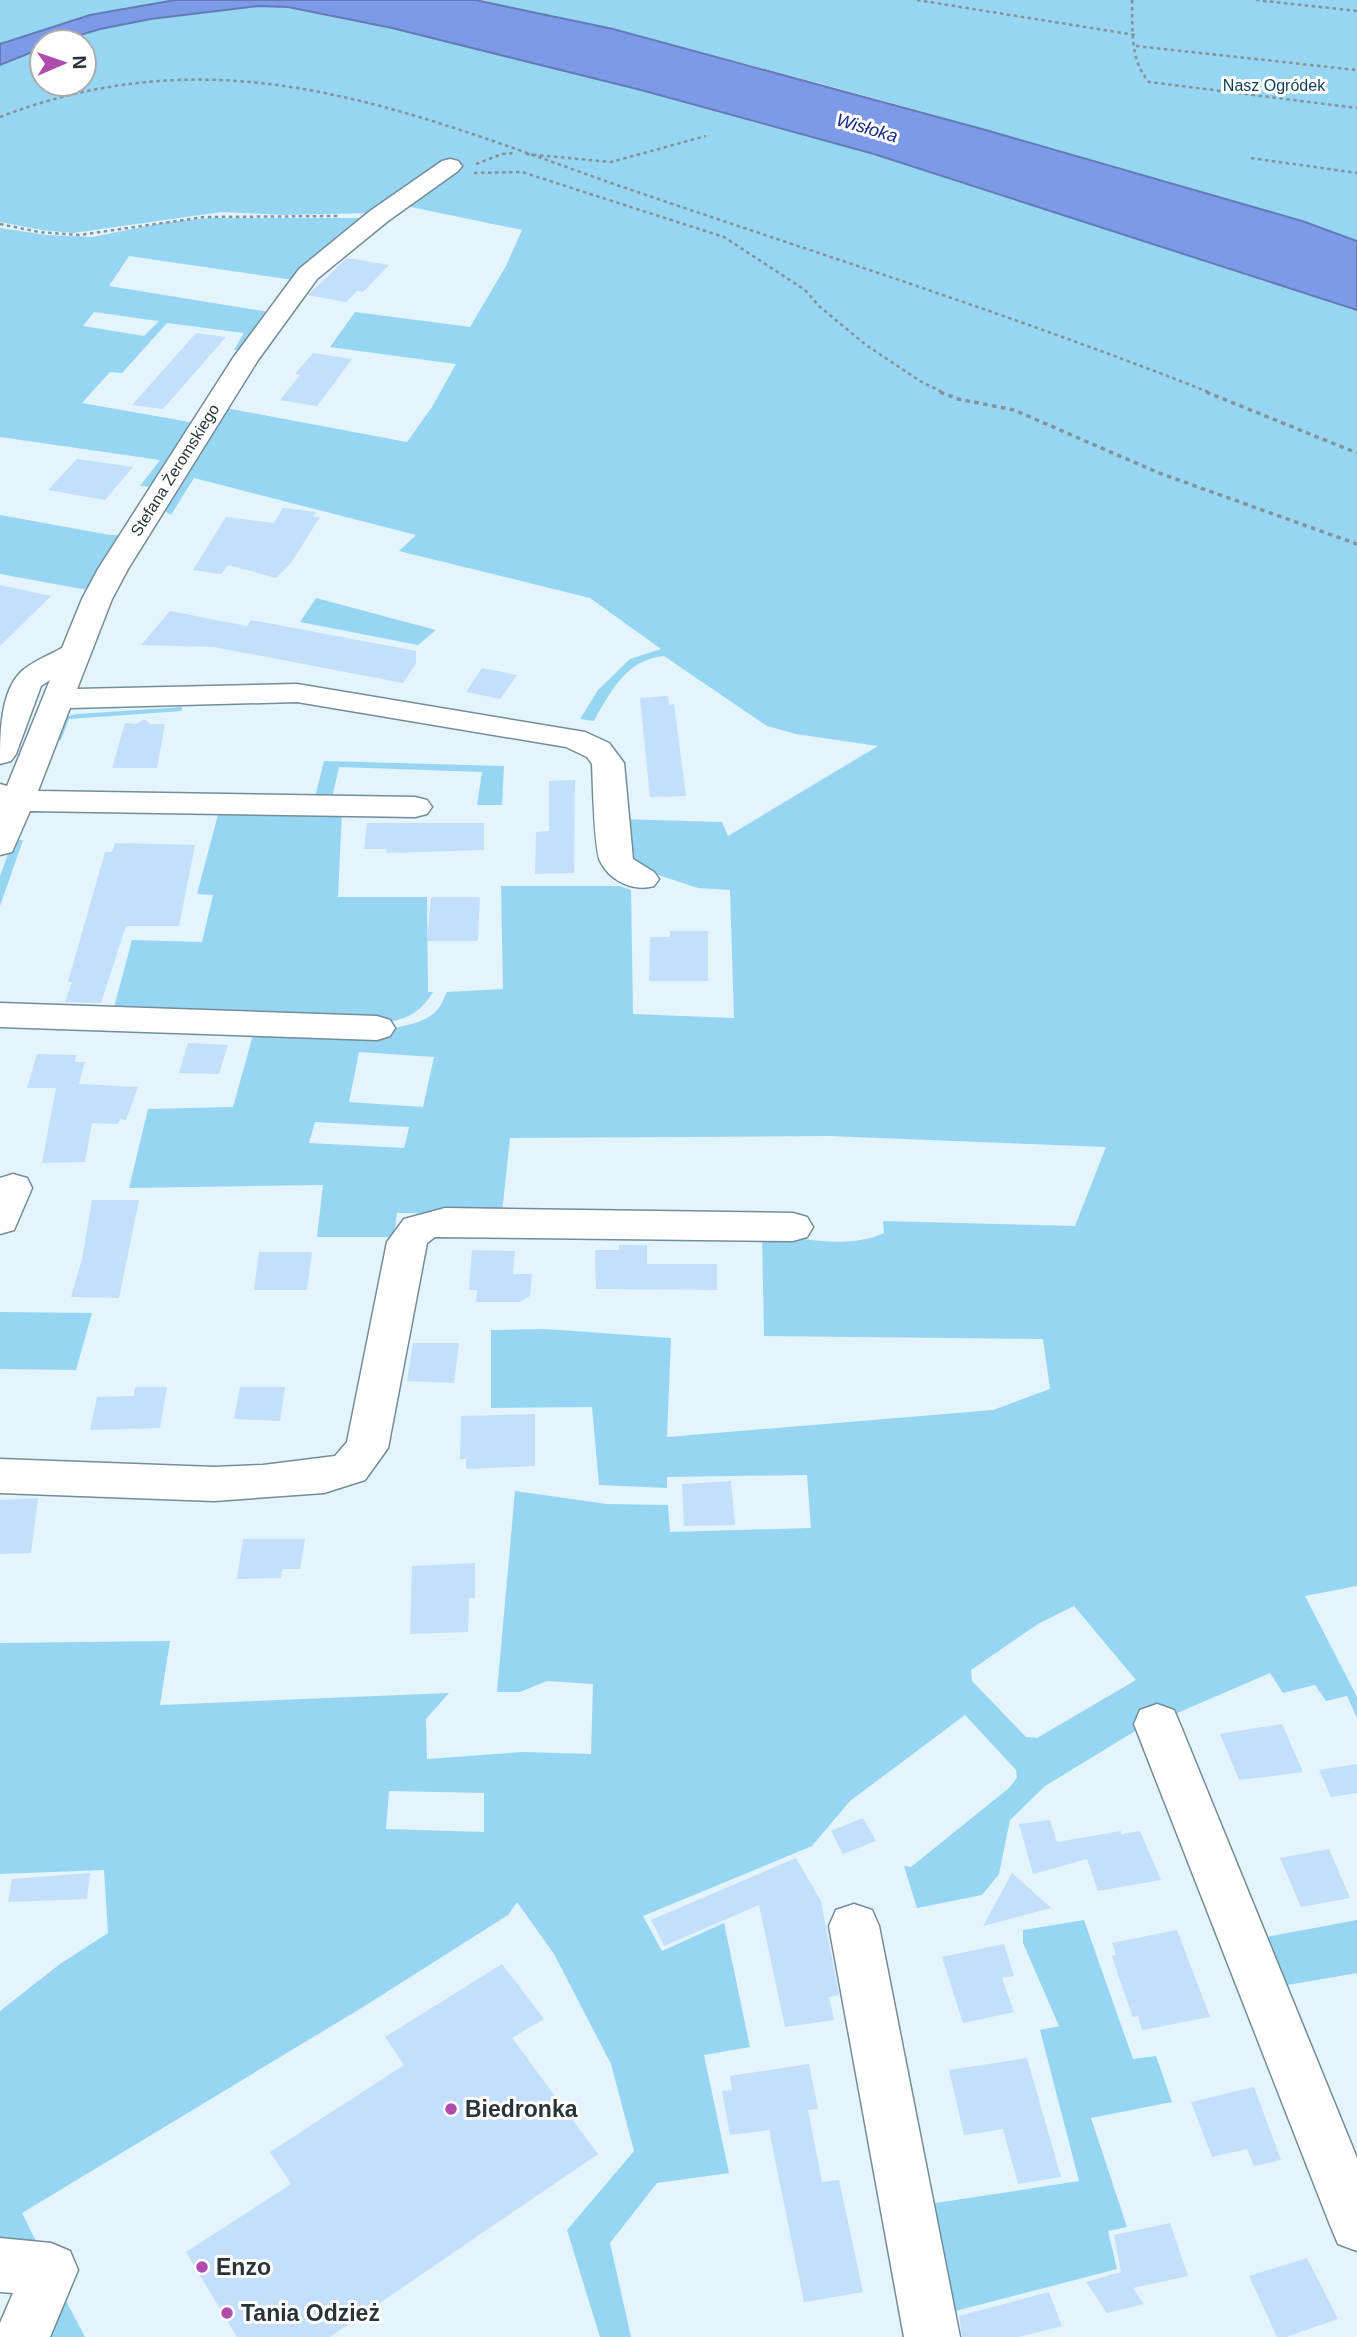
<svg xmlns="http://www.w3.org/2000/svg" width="1357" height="2337" font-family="Helvetica,sans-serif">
<rect width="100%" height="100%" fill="#e3f4fc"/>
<path fill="#96d6f3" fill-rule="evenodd" d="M0,0H175L90,15L0,44Z
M475,0H1357V241C1255,204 1148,177 1043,146C855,92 667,40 475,0Z
M243,7H288L392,28L641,90L874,154L1357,310V1586L1305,1596L1357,1697V1718L1347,1696L1326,1701L1315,1685L1283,1693L1270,1673L1168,1717L1145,1725L1045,1786L1010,1820L999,1874L982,1895L917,1908L904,1866L911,1867L1009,1788L1017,1778L1016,1770L965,1715L850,1801L812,1846L643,1916L662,1951L724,1923L750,2047L704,2055L729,2173L657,2183L610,2243L631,2337H600L567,2230L634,2151L611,2064L554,1954L517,1902L508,1915L363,2007L22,2213L40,2249L0,2257V2011L60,1964L108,1933L104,1870L0,1874V1643L170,1641L160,1705L449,1693L426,1719L427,1759L523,1752L591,1754L593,1684L547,1681L520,1692H497L515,1491L607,1504L668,1505L670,1532L811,1528L807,1475L667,1477V1488L599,1485L592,1407L491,1408V1330L545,1329L671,1338L667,1437L993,1410L1050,1389L1043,1339L764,1336L762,1233C801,1238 847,1250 884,1233L883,1221L1075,1226L1106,1147L828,1136L510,1138L502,1213H397L394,1237H317L323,1185L129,1188L148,1109L233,1107L255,1028C298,1029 400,1040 433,1014C440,1009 443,1000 447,992L503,989L501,886H620L631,890L633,1014L734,1018L730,890L698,888L634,867L620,819L722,822L728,836L878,746L796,734L767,726L664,656C627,659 610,692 594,721L580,719L598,690L630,659L661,649L590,598L399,551L416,535L194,478L171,515L161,509L226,408L407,442L432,407L456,364L330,347L355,312L470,327L506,266L522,230L406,206L446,180L460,165L372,213L284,215L222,212L73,233L41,230L0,222V65L42,48V84H84V42H57L116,25ZM359,1052L434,1057L423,1107L349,1102ZM315,1122L409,1127V1128L404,1148L309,1143ZM1074,1606L1136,1680L1037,1738L1026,1737L972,1681L971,1670L1038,1624ZM389,1791L484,1793V1832L386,1829Z
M210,218H364L305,264L293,280L129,256L109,286L269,312L240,350H234L244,333L167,323L122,373L110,372L82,403L195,423L153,487L140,486L160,460L0,437V228L47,235L92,237L168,222ZM94,312L158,321V322L144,336L83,326Z
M0,515L110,535H122L89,590L82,589L0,574Z
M316,598L436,630L418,645L300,622Z
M182,707V711L69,719L61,740L53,741L64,717L77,714Z
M324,761L504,766L502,805H477L482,772L339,767L331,802L314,801Z
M220,807L342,810L338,897H427L428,992H433C418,1017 400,1022 373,1023L112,1015L132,940L202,942L213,895L197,894Z
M13,840H23L0,906V876Z
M0,1312L92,1313L76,1370L0,1369Z
M1084,1920L1133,2059L1156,2056L1172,2102L1091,2118L1127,2227L1108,2231L1117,2269L944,2314L923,2205L1079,2181L1040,2030L1059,2026L1023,1943V1930Z
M1357,1920V1973L1276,1987L1256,1939Z
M65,2299L85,2337H51L50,2333Z"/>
<path fill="#7d9ae9" stroke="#647bb4" stroke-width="2" d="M175,0H475L613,29L982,129L1302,221L1357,241V310L874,154L641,90L392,28L288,7L259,6L151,19L100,29L57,42H42V48L0,65V44L90,15Z"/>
<path fill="#c3dffb" d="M347,258L389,265L363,292L357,291L346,302L308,295Z
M196,333L226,337L163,409L132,405Z
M313,353L352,359L317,406L280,400L300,375L295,374Z
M77,459L133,467L105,500L48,490Z
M283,508L316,512L313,516L320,517L291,563L276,578L228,565L221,574L193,570L226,517L274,523Z
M0,585L51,596L0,646Z
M170,611L247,626L251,620L416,651V664L403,683L214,647L141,645Z
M482,668L517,675L500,699L466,692Z
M668,696L669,705L674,704L686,796L650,797L640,698Z
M144,719L150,724H165L157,768H112L125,723L136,724Z
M575,780L574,873L535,874L536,832L549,831V781Z
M367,823H484V850L386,853L387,849H364Z
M115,843L195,845L179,926H126L101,1003L65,1002L72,982H68L105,852H112Z
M431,897H480L478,941H427Z
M670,931H708V981H649L650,937H670Z
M188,1043L228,1045L219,1074L179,1073Z
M37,1054L76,1055L75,1062H85L79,1084L138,1087L126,1120L120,1119L118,1124L92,1123L85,1162L42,1163L56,1088H27Z
M92,1200H139L119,1298L71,1297L82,1259Z
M619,1245H647V1264H717V1290L596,1289L595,1250H619Z
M472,1250L515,1251L513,1274H532L530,1296L520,1302H476L477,1290H469Z
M259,1252H312L307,1290H254Z
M413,1343H459L454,1383L407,1381Z
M135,1387H167L160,1428L90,1430L97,1397L134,1396Z
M240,1387H285L280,1421L234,1419Z
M535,1414V1466L466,1469V1459H460L461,1416Z
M731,1481L735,1525L684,1526L682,1484Z
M38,1498L31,1553L0,1554V1500Z
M243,1539H305L300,1569H282L281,1578L237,1579Z
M475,1563V1598H469L468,1632L410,1634L412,1566Z
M1282,1724L1303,1772L1239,1780L1220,1734Z
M1357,1764V1793L1331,1797L1319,1770Z
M863,1818L876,1841L843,1854L831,1831Z
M1050,1820L1057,1842L1121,1831V1834L1140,1831L1161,1880L1098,1891L1087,1859L1033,1874L1019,1824Z
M1329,1849L1350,1898L1301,1907L1280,1858Z
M796,1858L821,1901L839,1995L829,1997L834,2020L785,2027L759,1905L664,1946L651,1920Z
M90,1873L87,1899L8,1902L12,1879Z
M1012,1873L1051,1908L983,1926Z
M1177,1930L1210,2017L1142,2030L1138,2016L1133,2017L1119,1978L1112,1956L1116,1955L1112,1943Z
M1004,1944L1014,1976L1002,1978L1014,2012L963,2023L942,1957Z
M502,1964L544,2019L512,2038L598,2154L330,2337H237L186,2252L291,2184L270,2152L404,2065L385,2037Z
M1027,2058L1061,2177L1018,2184L1003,2129L964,2135L949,2070Z
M809,2064L818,2109L808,2110L822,2182L839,2180L863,2292L804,2302L769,2130L730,2135L722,2091L732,2090L730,2076Z
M1254,2087L1281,2160L1254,2166L1247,2149L1212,2157L1191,2102Z
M1170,2223L1188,2276L1133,2288L1144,2304L1107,2313L1086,2282L1121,2272L1114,2235Z
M1307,2258L1338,2319L1286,2337H1277L1249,2276Z
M1049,2292L1062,2326L1019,2337H962L959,2316Z"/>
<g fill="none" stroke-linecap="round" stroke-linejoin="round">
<defs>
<path id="minor" d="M450,159L458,161L462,166L458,171L388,221L317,279L258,360L128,569L112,599L77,689L297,684L585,732L609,743L624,763L633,859L654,872L659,879L654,886C633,892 610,881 600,861C594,848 593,783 592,764L587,757L566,747L297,702L70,708L38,791L415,797L427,800L432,807L427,814L415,817L30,811L12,852L0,855V784L7,786L50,680L41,686L16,754L11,761L0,764C0,734 0,690 23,670C34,661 49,655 62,648L82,599L98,569L233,358L299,269L370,211L442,161Z
M0,1003L377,1016L390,1020L395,1028L390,1036L377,1040L0,1027Z
M13,1174L27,1178L32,1188L14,1230L0,1234V1178Z
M445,1208L793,1213L807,1217L813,1227L807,1237L793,1241L435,1237L427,1243L388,1448L365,1480L324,1493L214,1501L0,1493V1459L214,1467L263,1465L335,1456L347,1442L387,1242L404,1219Z
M1157,1704L1174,1710L1180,1724L1357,2158V2251L1338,2244L1330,2225L1134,1724L1140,1710Z
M854,1904L872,1910L879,1926L960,2337H904L829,1926L836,1910Z
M0,2238L51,2243L70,2251L78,2270L50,2337H0V2323L13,2293L0,2292Z"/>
</defs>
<use href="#minor" stroke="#728d99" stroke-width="3"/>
<path stroke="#859399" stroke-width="2.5" stroke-dasharray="3.5 3.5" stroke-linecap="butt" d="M917,0L1135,35
M1132,0C1133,28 1129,59 1149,82L1357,108
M1256,0L1357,11
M1136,46L1357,70
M0,117C80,86 164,74 250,82C391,95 525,155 658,199C844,262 1029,321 1211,393
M526,154L611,162L706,136
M1251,158L1357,173
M476,164L502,154L514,153
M474,173L522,172L724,237L805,290L819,306L866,345L920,381L944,393
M0,224L39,232L79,235L204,217L339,216"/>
<path stroke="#859399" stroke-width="3.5" stroke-dasharray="4.5 4.5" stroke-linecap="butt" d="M940,392L958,399L1014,410L1159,473L1357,544
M1206,392L1357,453"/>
<use href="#minor" fill="#fff" fill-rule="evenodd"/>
</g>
<g fill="#b14aad" stroke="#fefefe" stroke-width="2.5">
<circle cx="451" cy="2109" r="7"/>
<circle cx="202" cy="2267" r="7"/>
<circle cx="227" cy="2313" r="7"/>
</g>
<g text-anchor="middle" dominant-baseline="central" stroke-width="6" stroke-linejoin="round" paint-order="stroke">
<g font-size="16" fill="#0c3f52" stroke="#fefefe">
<text x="1274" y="85">Nasz Ogródek</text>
</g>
<g font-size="16" fill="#293439" stroke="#fefefe">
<text transform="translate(175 470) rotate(-58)">Stefana Żeromskiego</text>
</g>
<g font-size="18" font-style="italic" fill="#172882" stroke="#fefefe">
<text transform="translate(867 128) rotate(16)">Wisłoka</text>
</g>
<g font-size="23" font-weight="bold" fill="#293439" stroke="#fefefe" text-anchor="start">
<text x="465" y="2109">Biedronka</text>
<text x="216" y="2267">Enzo</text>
<text x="241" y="2313">Tania Odzież</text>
</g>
</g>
<g transform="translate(63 63) rotate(88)"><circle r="33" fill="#fefefe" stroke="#a9adaf" stroke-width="2"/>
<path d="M0-5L12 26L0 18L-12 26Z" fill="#b14aad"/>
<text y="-10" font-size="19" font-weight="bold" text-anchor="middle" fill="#293439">N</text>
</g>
</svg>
